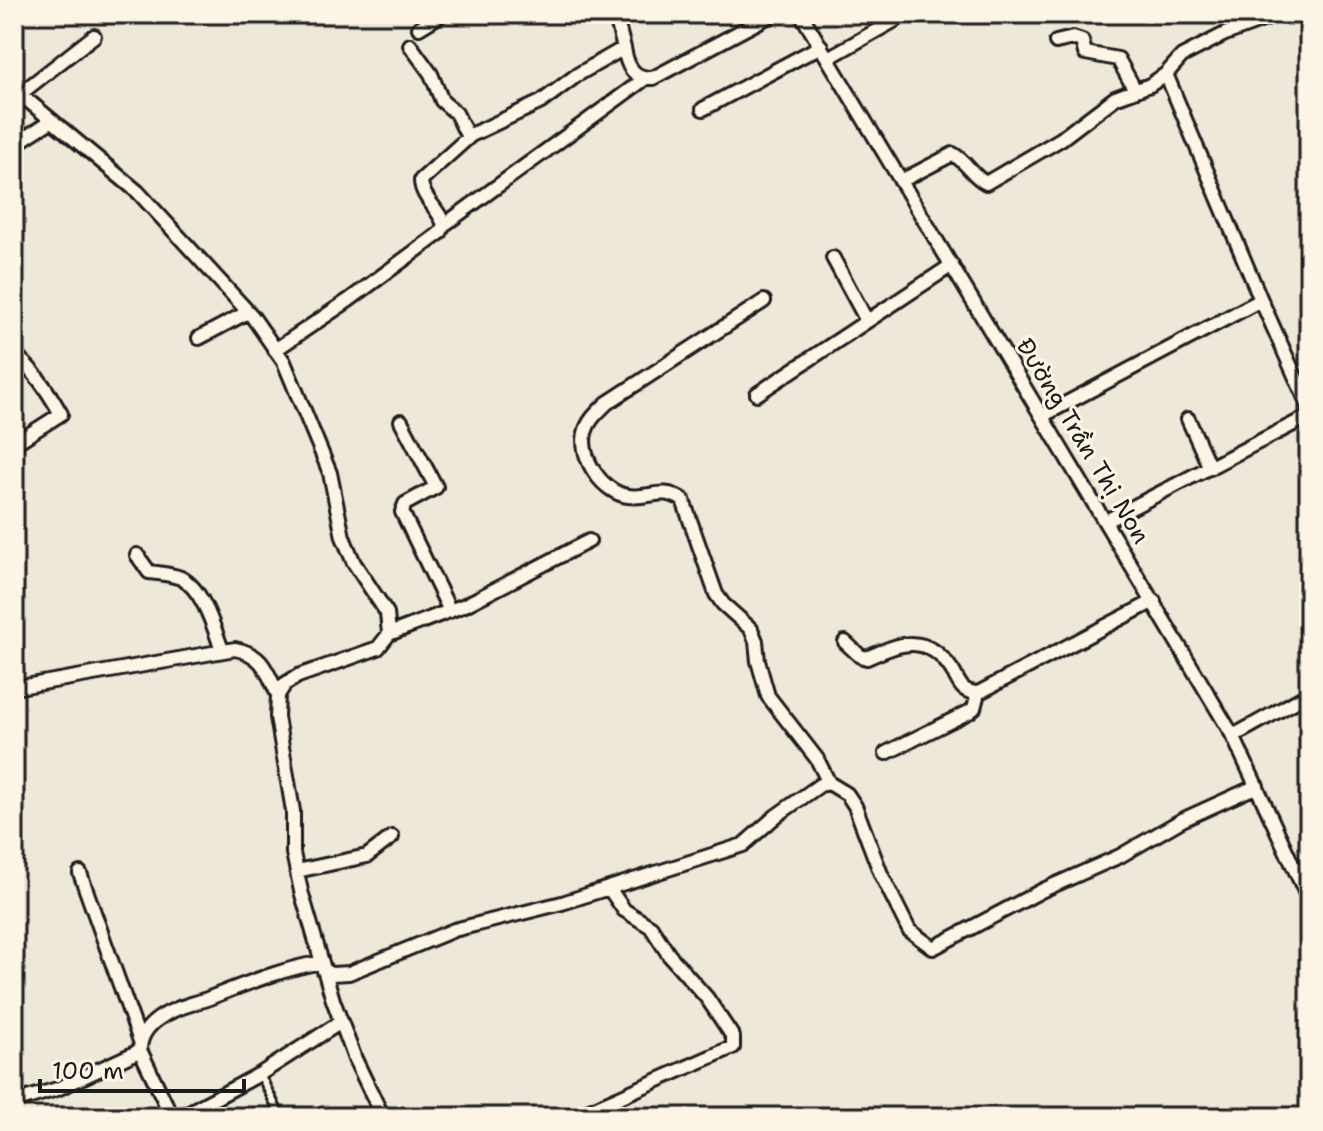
<svg xmlns="http://www.w3.org/2000/svg" width="1323" height="1131" font-family="'Shantell Sans',sans-serif">
<rect width="100%" height="100%" fill="#eee8d9"/>
<filter id="ink" filterUnits="userSpaceOnUse"><feTurbulence type="fractalNoise" baseFrequency=".0125" numOctaves="2"/><feDisplacementMap in="SourceGraphic" scale="16" xChannelSelector="R" yChannelSelector="G"/><feConvolveMatrix kernelMatrix="1 2 1 2 8 2 1 2 1" color-interpolation-filters="sRGB"/></filter>
<g filter="url(#ink)">
<g fill="none" stroke-linecap="round" stroke-linejoin="round">
<defs>
<path id="lane" d="M260,1074L281,1117"/>
<path id="street" d="M615,14L624,48
M801,14L1233,736L1309,900
M419,28L442,14
M1056,42L1073,38L1082,41L1085,53L1118,59L1135,90
M410,45L431,74L442,101L456,113L468,137
M828,58L906,14
M1166,74L1261,300
M14,89L138,192L252,316L284,362L330,473L343,537L354,563L387,613L389,634L378,648L298,676L285,684L278,695L277,717L293,811V853L301,891L333,1000L355,1059L383,1117
M20,94L94,36
M703,109L821,46
M14,145L51,121
M901,181L953,154C967,162 972,176 986,183L1061,139L1115,98L1150,85L1166,74L1182,56L1225,34L1279,14
M444,225L646,78
M833,258L867,321
M764,301L607,403C598,412 588,420 585,433C579,458 603,493 628,496C651,499 661,486 683,500L716,594L723,604L751,629L756,641L758,661L768,696L817,759L829,783
M199,338L248,312
M275,350L349,300L440,233L444,225C439,208 421,198 421,180L471,135L541,102L577,75L624,48C627,66 633,79 653,78L773,14
M14,354C35,371 48,391 61,414L14,444
M757,394L952,265
M1042,416L1261,300L1309,407
M1188,419L1210,468
M401,421L436,487L405,504L402,512L450,611
M1106,521L1309,416
M137,555L149,572C159,573 171,574 181,578C203,589 214,628 222,650
M389,634L465,605L589,541
M845,642L860,656L867,658C900,643 927,632 952,670C960,683 960,692 978,693
M14,688L235,649C263,654 267,672 278,695
M1233,736L1309,694
M886,753L969,712L974,708L978,693L1154,601
M297,871L367,856L392,837
M80,873L140,1041
M324,971L332,974L349,973L454,930L562,903L743,845L776,816L820,785L829,783L847,794L855,806L881,874L909,930L933,948L1043,890L1120,856L1182,820L1257,786
M140,1050L172,1117
M14,1102L57,1089L135,1053L140,1050C140,1037 148,1026 158,1019C172,1009 188,1005 204,1000C243,985 281,969 322,962
M180,1117L260,1074L341,1022
M574,1117L733,1047V1037L707,998L669,955L651,927L624,910L609,888"/>
</defs>
<use href="#lane" stroke="#1c1c1c" stroke-width="12"/>
<use href="#street" stroke="#1c1c1c" stroke-width="18"/>
<use href="#lane" stroke="#fcf5e5" stroke-width="6"/>
<use href="#street" stroke="#fcf5e5" stroke-width="12"/>
</g>
</g>
<g text-anchor="middle" dominant-baseline="central" stroke-width="6" stroke-linejoin="round" paint-order="stroke">
<g font-size="24" fill="#1c1c1c" stroke="#fcf5e5">
<text transform="translate(1083 441) rotate(59)">Đường Trần Thị Non</text>
</g>
</g>
<rect width="1323" height="1131" fill="none" stroke="#fcf5e5" stroke-width="48"/>
<rect x="24" y="24" width="1275" height="1083" fill="none" stroke="#1c1c1c" stroke-width="3" filter="url(#ink)"/>
<path d="M40 1079v12h204v-12" fill="none" stroke="#1c1c1c" stroke-width="4"/>
<text x="52" y="1079" font-size="24" fill="#1c1c1c" stroke="#fcf5e5" stroke-width="6" paint-order="stroke">100 m</text>
</svg>
